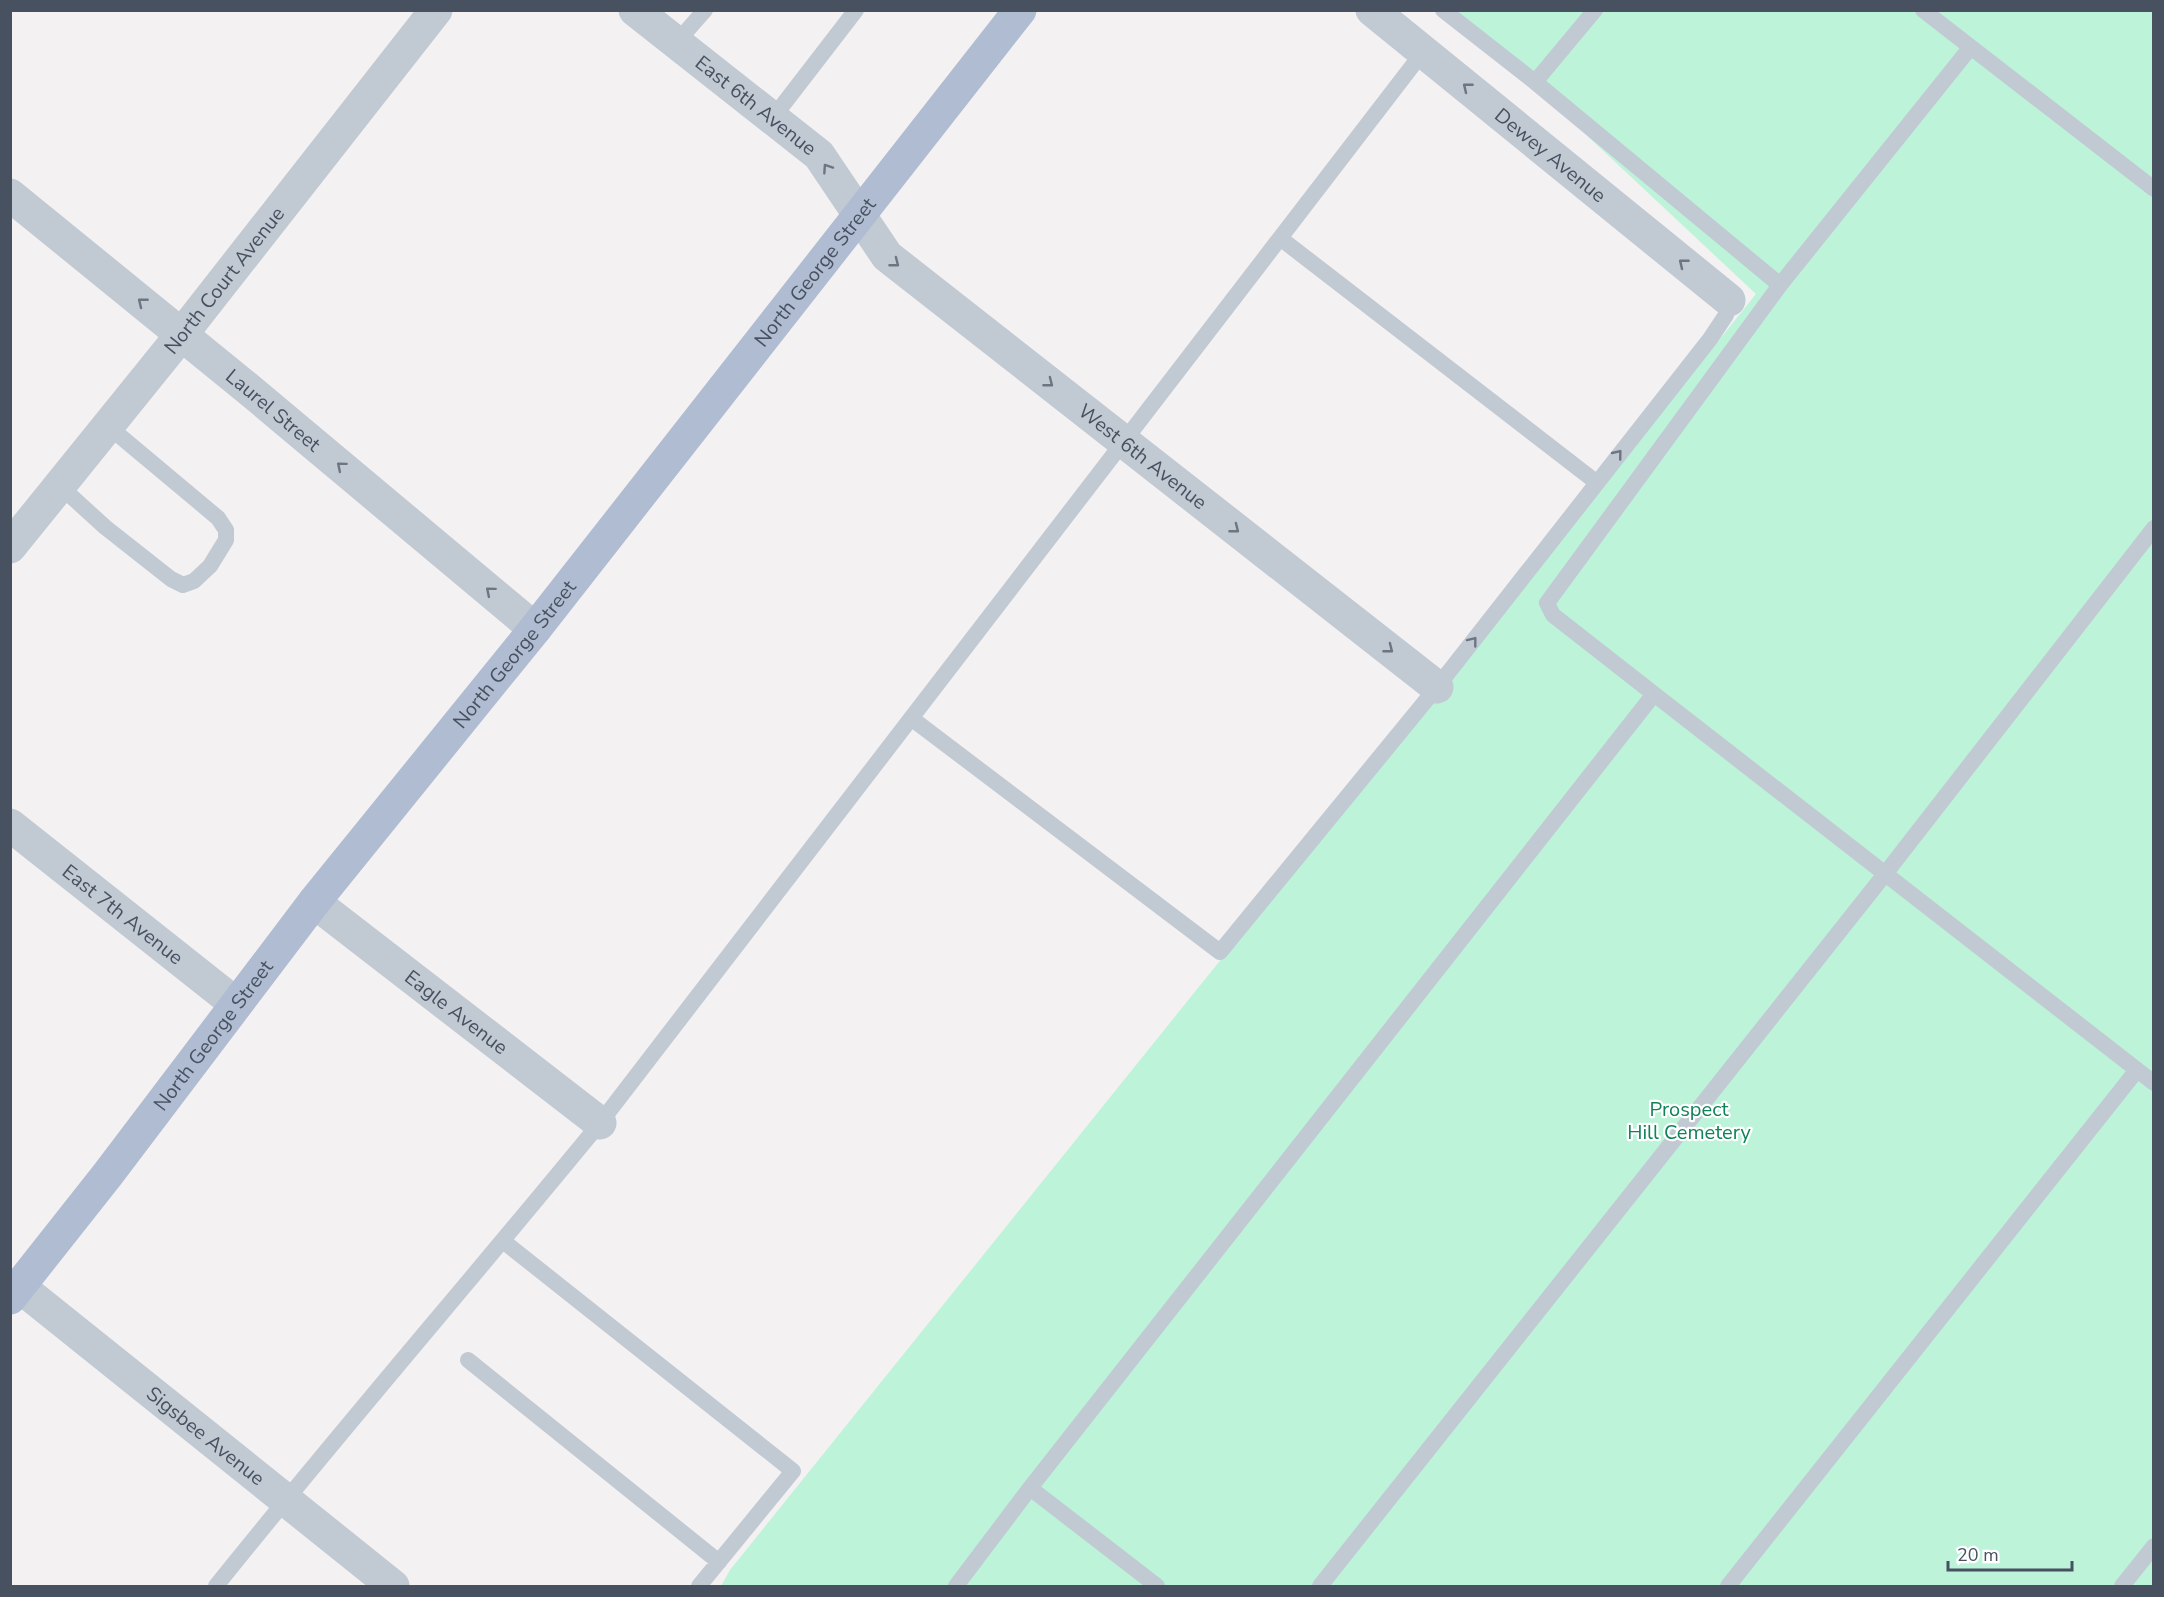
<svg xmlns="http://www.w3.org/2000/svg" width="2164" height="1597" font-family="'Nunito Sans',sans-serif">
<rect width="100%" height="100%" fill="#f3f1f1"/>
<path fill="#bdf3d9" d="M1454,11H2153V1586H721L730,1570L1756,294Z"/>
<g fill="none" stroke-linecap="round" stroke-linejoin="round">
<path stroke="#c1c9d3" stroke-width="16" d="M1443,10L1535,82L1780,285
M1923,10L2154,189
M676,43L705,10
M1535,82L1595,10
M772,119L856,10
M1280,238L1596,482
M60,486L105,527L171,579L183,585L194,581L210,566L226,540V530L218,518L108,426
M1654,694L1553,615L1547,603L1780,285L1970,48
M911,718L1220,952L1437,687L1710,339L1726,315L1729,300
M503,1241L793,1471L699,1586
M468,1360L719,1562
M1030,1488L1157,1586
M216,1586C341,1430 473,1278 600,1123L1423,52
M956,1586L1030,1488L1654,694L2154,1083
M1320,1586L1885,874L2154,528
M1728,1586L2137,1070
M2122,1586L2154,1546"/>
<g stroke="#c1c9d3" stroke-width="33">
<path id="s1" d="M635,10L819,155L887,256L1437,687"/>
<path id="s2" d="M1372,10L1729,300"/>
<path id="s3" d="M10,195L252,392L535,629"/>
<path id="s4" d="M10,547L182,334L436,10"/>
<path id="s5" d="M10,825L236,1004"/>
<path id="s6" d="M314,902L600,1123"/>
<path id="s7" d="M20,1287L393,1586"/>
</g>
<path stroke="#afbcd1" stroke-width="33" id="s8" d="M10,1298L108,1174L314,902L535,629L1020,10"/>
</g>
<defs><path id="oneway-chevron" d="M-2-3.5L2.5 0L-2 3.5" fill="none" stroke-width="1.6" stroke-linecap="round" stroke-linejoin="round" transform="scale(1.5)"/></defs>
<g stroke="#6c7582">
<use href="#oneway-chevron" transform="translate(1467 87) rotate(-141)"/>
<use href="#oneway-chevron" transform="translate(827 168) rotate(-124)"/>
<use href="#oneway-chevron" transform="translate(895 263) rotate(38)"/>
<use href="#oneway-chevron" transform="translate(1683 263) rotate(-141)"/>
<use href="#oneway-chevron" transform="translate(142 302) rotate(-141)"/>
<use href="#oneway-chevron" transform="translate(1049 383) rotate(38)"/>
<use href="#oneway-chevron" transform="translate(1618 454) rotate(-51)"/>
<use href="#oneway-chevron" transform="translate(341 466) rotate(-140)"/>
<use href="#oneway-chevron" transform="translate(1235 529) rotate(38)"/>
<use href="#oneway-chevron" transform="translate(490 591) rotate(-140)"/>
<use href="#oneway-chevron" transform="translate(1473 641) rotate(-52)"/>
<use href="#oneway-chevron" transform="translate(1389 649) rotate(38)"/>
</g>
<g text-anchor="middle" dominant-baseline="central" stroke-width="4.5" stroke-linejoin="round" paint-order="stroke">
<g font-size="20" fill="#475160" stroke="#fff">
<text stroke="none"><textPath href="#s1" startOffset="154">East 6th Avenue</textPath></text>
<text stroke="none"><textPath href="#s2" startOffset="230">Dewey Avenue</textPath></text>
<text stroke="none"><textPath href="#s8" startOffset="1304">North George Street</textPath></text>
<text stroke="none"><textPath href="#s4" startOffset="342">North Court Avenue</textPath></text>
<text stroke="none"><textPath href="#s3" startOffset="340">Laurel Street</textPath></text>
<text stroke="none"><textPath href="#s1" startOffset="681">West 6th Avenue</textPath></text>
<text stroke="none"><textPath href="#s8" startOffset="818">North George Street</textPath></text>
<text stroke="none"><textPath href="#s5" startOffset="144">East 7th Avenue</textPath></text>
<text stroke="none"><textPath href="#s6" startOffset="180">Eagle Avenue</textPath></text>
<text stroke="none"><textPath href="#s8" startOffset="332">North George Street</textPath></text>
<text stroke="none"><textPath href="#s7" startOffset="238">Sigsbee Avenue</textPath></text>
</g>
<g font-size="20" fill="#118259" stroke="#fff">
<text x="1689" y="1109">Prospect<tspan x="1689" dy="23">Hill Cemetery</tspan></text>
</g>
</g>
<rect width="2164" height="1597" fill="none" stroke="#475160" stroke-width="24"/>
<path d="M1948 1561v9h124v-9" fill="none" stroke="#475160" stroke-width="3"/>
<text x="1957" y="1561" font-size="18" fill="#475160" stroke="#ffffff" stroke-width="4.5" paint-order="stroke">20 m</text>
</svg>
